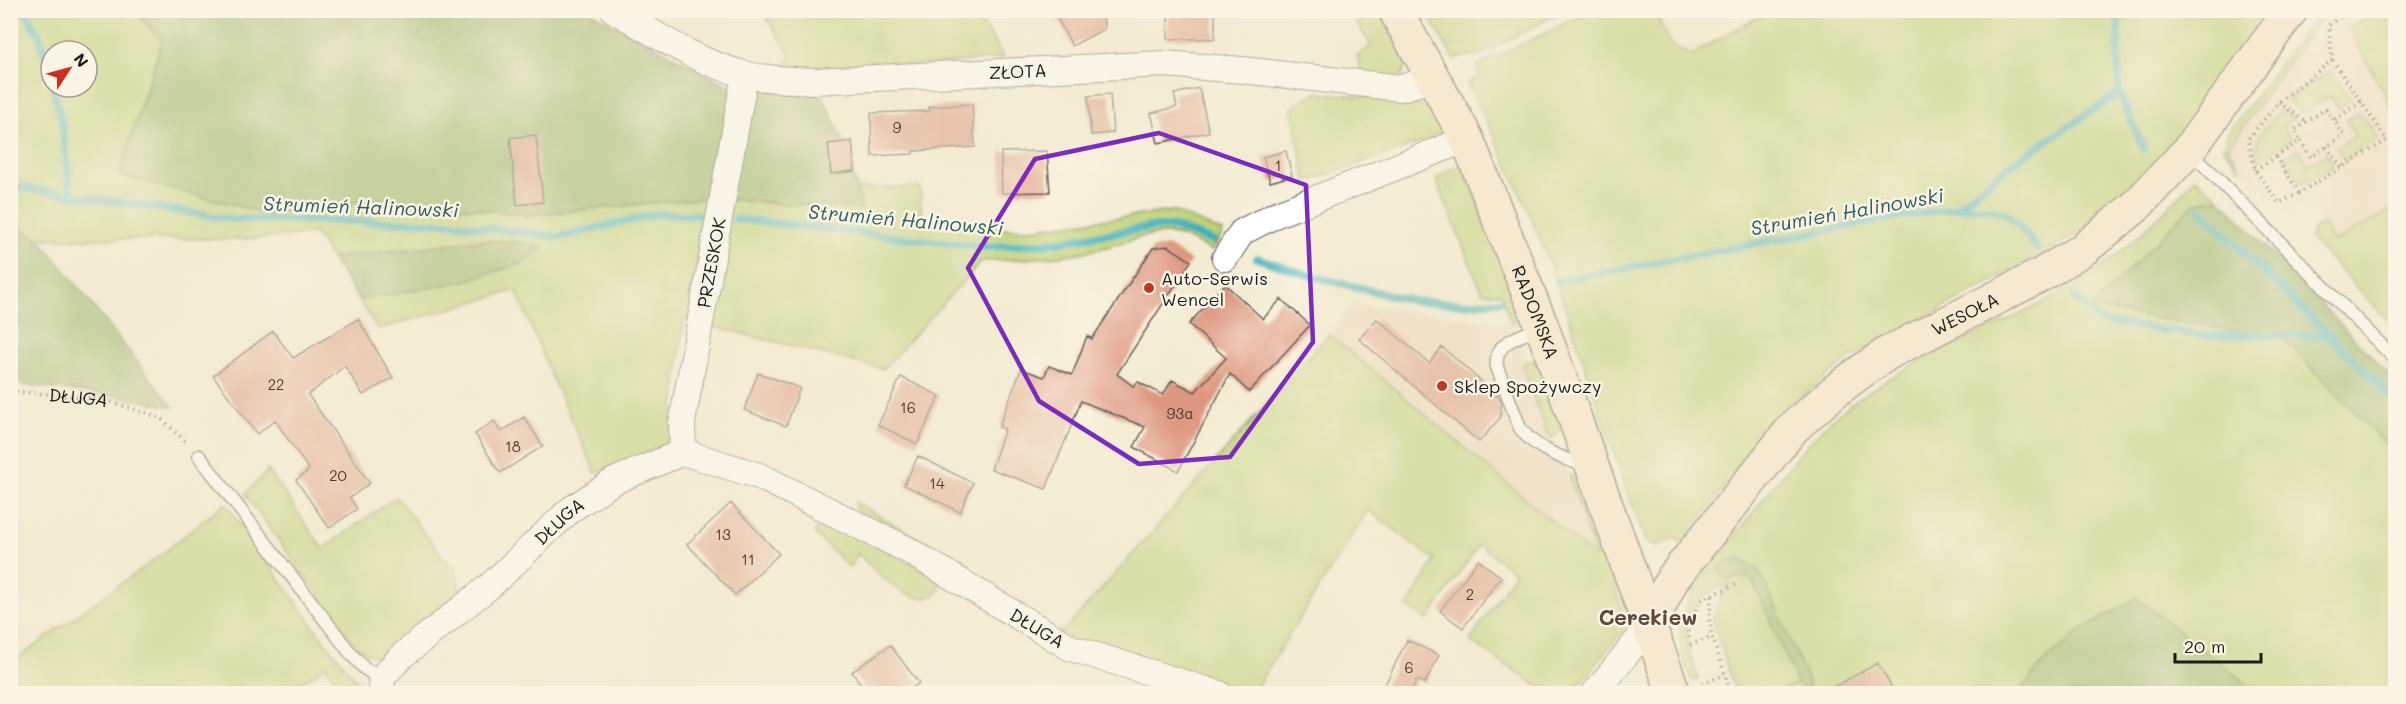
<svg xmlns="http://www.w3.org/2000/svg" width="2406" height="704" font-family="Mali,sans-serif">
<rect width="100%" height="100%" fill="#fcf5e5"/>
<filter id="ink" filterUnits="userSpaceOnUse"><feTurbulence type="fractalNoise" baseFrequency=".0167" numOctaves="2"/><feDisplacementMap in="SourceGraphic" scale="12" xChannelSelector="R" yChannelSelector="G"/><feConvolveMatrix kernelMatrix="1 2 1 2 8 2 1 2 1" color-interpolation-filters="sRGB"/></filter>
<filter id="wash" filterUnits="userSpaceOnUse"><feTurbulence type="fractalNoise" baseFrequency=".008" numOctaves="4" result="noise"/><feDisplacementMap in="SourceGraphic" scale="24" xChannelSelector="R" yChannelSelector="G"/><feGaussianBlur stdDeviation="1.35" result="paint"/><feColorMatrix in="noise" values="0 0 0 0 0 0 0 0 0 0 0 0 0 0 0 0 0 1.4 0 .05"/><feComposite in="paint" operator="in"/></filter>
<g filter="url(#wash)">
<rect width="100%" height="100%" fill="#f3ebd2"/>
<path fill="#efd6bb" d="M2325,11H2395V327L2310,238L2313,230L2322,223L2311,204L2285,215L2241,170L2228,148Z
M1354,305L1511,324L1527,361L1522,366L1547,433L1553,438L1569,475L1597,559L1329,334Z"/>
<path fill="#bbd175" stroke="#6c7648" stroke-width="1.5" fill-rule="evenodd" d="M2320,10L2325,11L2228,148L2241,170L2224,148L2227,135Z
M10,11H135L162,41L119,175L268,214L389,198L528,215L707,198L861,209L856,189L920,187L922,225L1029,229L1173,211L1223,232L1213,251C1199,245 1185,235 1170,234C1143,233 1131,241 1107,247C1070,257 1020,260 982,261L883,369L684,319L670,443L596,473L553,380L516,290L378,329L315,233L249,239H40L11,224ZM51,51H87V87H51Z
M762,11H976L1004,58L897,67L784,68L791,56Z
M1350,11H1379L1407,61L1402,76L1363,77L1357,56L1371,46Z
M1426,11H1563L1480,55L1459,57L1454,59Z
M1591,11H1654L1671,45L1691,55L1768,11H2274C2224,77 2177,153 2113,206C2092,223 2071,238 2048,251L1850,358L1785,410L1681,543L1674,537C1665,544 1659,547 1647,543L1645,538C1614,461 1591,380 1563,301C1537,226 1504,153 1467,83L1479,77L1477,66Z
M2379,11H2395V115L2349,27Z
M2331,70L2351,100L2339,109L2330,96L2303,113L2287,100Z
M1317,93C1346,96 1413,96 1435,114C1440,118 1441,125 1442,131L1428,140L1306,182L1292,109L1305,98Z
M2281,110L2294,118L2283,126L2291,139L2258,161C2251,138 2266,126 2281,110Z
M2360,112L2378,137L2345,161L2336,147L2355,136L2346,120Z
M2298,149L2308,165L2327,153L2332,161L2331,168L2301,183L2284,158Z
M1462,165L1523,311L1511,324L1501,293H1483L1481,290L1436,179L1449,170Z
M2195,178L2220,199L2195,203L2093,308L2283,338L2395,454V693H2258L2137,598L2080,631L2045,661L2018,693H1907L1903,686L1893,691L1878,665L1822,693H1778L1797,684L1775,693H1736L1712,620L1724,590L1732,583C1675,601 1681,632 1698,679L1692,681C1687,669 1681,656 1680,642C1677,600 1711,567 1735,536C1763,500 1790,463 1821,430C1843,408 1874,387 1902,371C1963,336 2033,315 2092,274C2130,247 2164,214 2195,178Z
M2395,208L2394,316L2395,327L2310,238L2313,230L2323,223L2334,242Z
M1329,334L1596,558L1569,475L1575,478L1583,489L1591,508L1626,623L1624,629L1573,693H1548L1470,641L1515,573L1479,544L1428,620L1407,607L1435,560L1368,510L1257,686L1282,693H1262L1138,663L1055,632L1065,630Z
M1527,361H1533L1544,374L1562,429L1553,438L1547,433L1522,366Z
M268,470L323,549L396,497L452,568L456,565L459,586L457,597C441,611 400,655 380,656C370,657 363,651 355,645L245,494Z
M855,502L953,558L942,561L856,510Z
M225,503L325,642L367,693H345L326,666L287,693H11V663L161,555Z
M800,514L865,537L937,578L940,587L937,593C911,612 876,570 858,554L850,568L815,534L819,523Z"/>
<path fill="#94b366" stroke="#586841" stroke-width="1.5" d="M587,10L727,85L823,96L847,150L862,209L707,198L528,215L389,198L268,214L119,175L162,41L135,11Z
M2220,199L2395,381V454L2283,338L2092,308L2195,202Z
M11,224L40,239L173,407L114,396L11,383Z
M480,240L523,242L544,247L521,264L461,282L359,300L331,258Z
M1741,560L1756,568L1763,578L1806,676L1810,687L1807,691L1798,685L1753,582L1747,577L1727,579L1718,571L1727,561Z
M2137,598L2251,687L2258,693H2018L2045,661L2080,631Z"/>
<g fill="none" stroke-linecap="round" stroke-linejoin="round">
<path stroke="#42b1bd" stroke-width="8" d="M24,10L39,35L51,77
M2121,10L2118,31L2119,93L2144,149
M53,87L62,123L71,196
M10,186L233,219L451,223L559,237L657,214L709,215
M1956,208C2007,207 2006,209 2037,248
M2200,209L2396,401
M736,219L986,247L1050,243L1152,227H1174L1213,241
M1257,258L1311,276L1414,301L1466,304L1500,301
M1558,281L1896,217L1956,208L2007,167L2119,93
M2075,297L2100,321L2120,324L2201,335L2329,336"/>
</g>
<g id="blocks">
<path fill="#de9680" d="M1053,10H1103L1104,29L1072,46Z
M1168,10H1215V39H1168Z
M1199,88L1209,132L1158,143L1151,113L1177,107L1174,94Z
M1110,94L1113,133L1091,135L1088,96Z
M972,104L975,147L913,151V154L872,156L871,113L930,111L929,107Z
M536,135L543,202L517,205L510,138Z
M852,141L855,171L831,174L828,144Z
M1047,151L1050,192L1002,193L1001,152Z
M1286,151L1292,176L1270,182L1263,157Z
M1168,246L1191,261L1117,374L1133,386L1138,382L1163,395L1172,380L1195,392L1226,358L1189,324L1225,284L1263,319L1281,299L1310,325L1249,392L1230,374L1178,471L1134,447L1145,427L1081,401L1046,489L991,469L1005,429L999,427L1021,369L1044,377L1049,366L1072,375L1087,336L1092,339L1153,248Z
M358,319L393,378L363,395L345,366L308,395L370,483L350,498L357,509L329,528L296,480L309,470L275,420L257,434L213,376L273,331L293,358Z
M1377,319L1429,363L1442,347L1499,397L1502,402L1500,418L1479,442L1359,339Z
M758,373L800,388L786,426L744,410Z
M901,377L940,396L917,444L878,425Z
M524,417L543,446L500,473L475,434L494,421L501,432Z
M918,456L973,483L960,512L904,485Z
M731,503L779,554L735,595L687,544Z
M1478,560L1501,577L1463,628L1440,611Z
M1407,640L1439,655L1425,683L1417,680L1410,693H1381Z
M890,645L919,683L905,693H867L852,672Z
M1878,663L1895,693H1822Z"/>
</g>
</g>
<g filter="url(#ink)">
<use href="#blocks" fill-opacity="0" stroke="#67645c" stroke-width="1.5"/>
<g fill="none" stroke-linecap="round" stroke-linejoin="round">
<defs>
<path id="lane" d="M2189,152L2202,163L2396,360
M1541,328C1521,336 1493,341 1497,367L1520,428C1535,449 1563,459 1587,466
M199,456L352,655L365,669L381,678"/>
<g id="street">
<path id="s2" d="M614,10C655,34 698,63 744,74C767,80 792,80 814,81L1164,64L1242,70L1401,88L1435,78"/>
<path d="M1225,258L1242,232L1277,214L1467,139"/>
<path id="s3" d="M683,452L682,423L745,75"/>
<path id="s4" d="M383,694L381,678L403,655L491,585L570,510L614,481L683,452L759,476L906,549L1071,648L1219,694"/>
<path d="M1594,694L1650,625"/>
</g>
<g id="secondary">
<path id="s5" d="M1395,10L1467,139L1542,327L1674,694"/>
<path id="s6" d="M1650,625L1673,578L1793,428L1835,391L1863,370L1888,353L2041,275L2085,248L2135,207L2188,151L2291,10"/>
</g>
</defs>
<use href="#lane" stroke="#67645c" stroke-width="15"/>
<use href="#street" stroke="#67645c" stroke-width="28"/>
<use href="#secondary" stroke="#67645c" stroke-width="36"/>
<g stroke="#67645c" stroke-width="4" stroke-dasharray="1.5 4.5" stroke-linecap="butt">
<path d="M2332,60L2361,102"/>
<path d="M2279,102L2306,122"/>
<path d="M2326,147L2343,168"/>
<path d="M2276,157L2300,140L2311,157L2344,135L2326,109L2294,130L2300,140"/>
<path d="M2255,170L2276,157L2299,193L2387,140L2361,102L2333,121"/>
<path d="M2299,193L2279,203L2255,170L2248,139L2279,102L2332,60L2329,25L2348,10"/>
<path id="s1" d="M10,391L102,399L161,418L186,442"/>
<path d="M1712,596L1709,618L1712,637"/>
<path d="M1689,638L1687,627L1701,600L1737,584"/>
<path d="M1690,645L1712,637L1732,694"/>
<path d="M1702,683L1725,675"/>
</g>
<use href="#lane" stroke="#fff" stroke-width="12"/>
<use href="#street" stroke="#fff" stroke-width="26"/>
<use href="#secondary" stroke="#fce5cf" stroke-width="33"/>
</g>
</g>
<path d="M0 0H2406V704H0ZM1159,133L1306,185L1313,342L1230,457L1139,464L1039,401L968,268L1035,159Z" fill="#f3ebd2" fill-opacity=".55" fill-rule="evenodd"/>
<path fill="none" stroke="#7b2cbf" stroke-width="4.5" stroke-linejoin="round" d="M1159,133L1306,185L1313,342L1230,457L1139,464L1039,401L968,268L1035,159Z"/>
<g fill="#c8321e" stroke="#fcf5e5" stroke-width="2">
<circle cx="1149" cy="288" r="6"/>
<circle cx="1442" cy="386" r="6"/>
</g>
<g text-anchor="middle" dominant-baseline="central" stroke-width="5" stroke-linejoin="round" paint-order="stroke">
<g font-size="15" fill="#4c3a35">
<text x="897" y="127">9</text>
<text x="1278" y="165">1</text>
<text x="276" y="384">22</text>
<text x="908" y="407">16</text>
<text x="1180" y="413">93a</text>
<text x="513" y="446">18</text>
<text x="338" y="475">20</text>
<text x="937" y="483">14</text>
<text x="723" y="534">13</text>
<text x="748" y="559">11</text>
<text x="1470" y="594">2</text>
<text x="1409" y="667">6</text>
</g>
<g font-size="18" fill="#1c1c1c" stroke="#fcf5e5">
<text stroke="none"><textPath href="#s2" startOffset="420">ZŁOTA</textPath></text>
<text stroke="none"><textPath href="#s3" startOffset="192">PRZESKOK</textPath></text>
<text stroke="none"><textPath href="#s5" startOffset="334">RADOMSKA</textPath></text>
<text stroke="none"><textPath href="#s6" startOffset="452">WESOŁA</textPath></text>
<text stroke="none"><textPath href="#s1" startOffset="69">DŁUGA</textPath></text>
<text stroke="none"><textPath href="#s4" startOffset="254">DŁUGA</textPath></text>
<text stroke="none"><textPath href="#s4" startOffset="794">DŁUGA</textPath></text>
</g>
<g font-size="18" fill="#1c1c1c" stroke="#fcf5e5" text-anchor="start">
<text x="1161" y="278">Auto-Serwis<tspan x="1161" dy="21">Wencel</tspan></text>
<text x="1454" y="386">Sklep Spożywczy</text>
</g>
<g font-size="20" font-style="italic" fill="#2d5f64" stroke="#fcf5e5">
<text transform="translate(361 206) rotate(2)">Strumień Halinowski</text>
<text transform="translate(1847 211) rotate(-10)">Strumień Halinowski</text>
<text transform="translate(906 219) rotate(5)">Strumień Halinowski</text>
</g>
<g font-size="21" font-weight="bold" fill="#60473f" stroke="#fcf5e5">
<text x="1648" y="616">Cerekiew</text>
</g>
</g>
<rect width="2406" height="704" fill="none" stroke="#fcf5e5" stroke-width="36"/>
<g transform="translate(69 69) rotate(54)"><circle r="28" fill="#fcf5e5" stroke="#a29e95" stroke-width="1.5"/>
<path d="M0-4.5L10 22L0 15L-10 22Z" fill="#c8321e"/>
<text y="-9" font-size="16" font-weight="bold" text-anchor="middle" fill="#1c1c1c">N</text>
</g>
<path d="M2175 653v9h86v-9" fill="none" stroke="#1c1c1c" stroke-width="3"/>
<text x="2184" y="653" font-size="18" fill="#1c1c1c" stroke="#fcf5e5" stroke-width="4.5" paint-order="stroke">20 m</text>
</svg>
